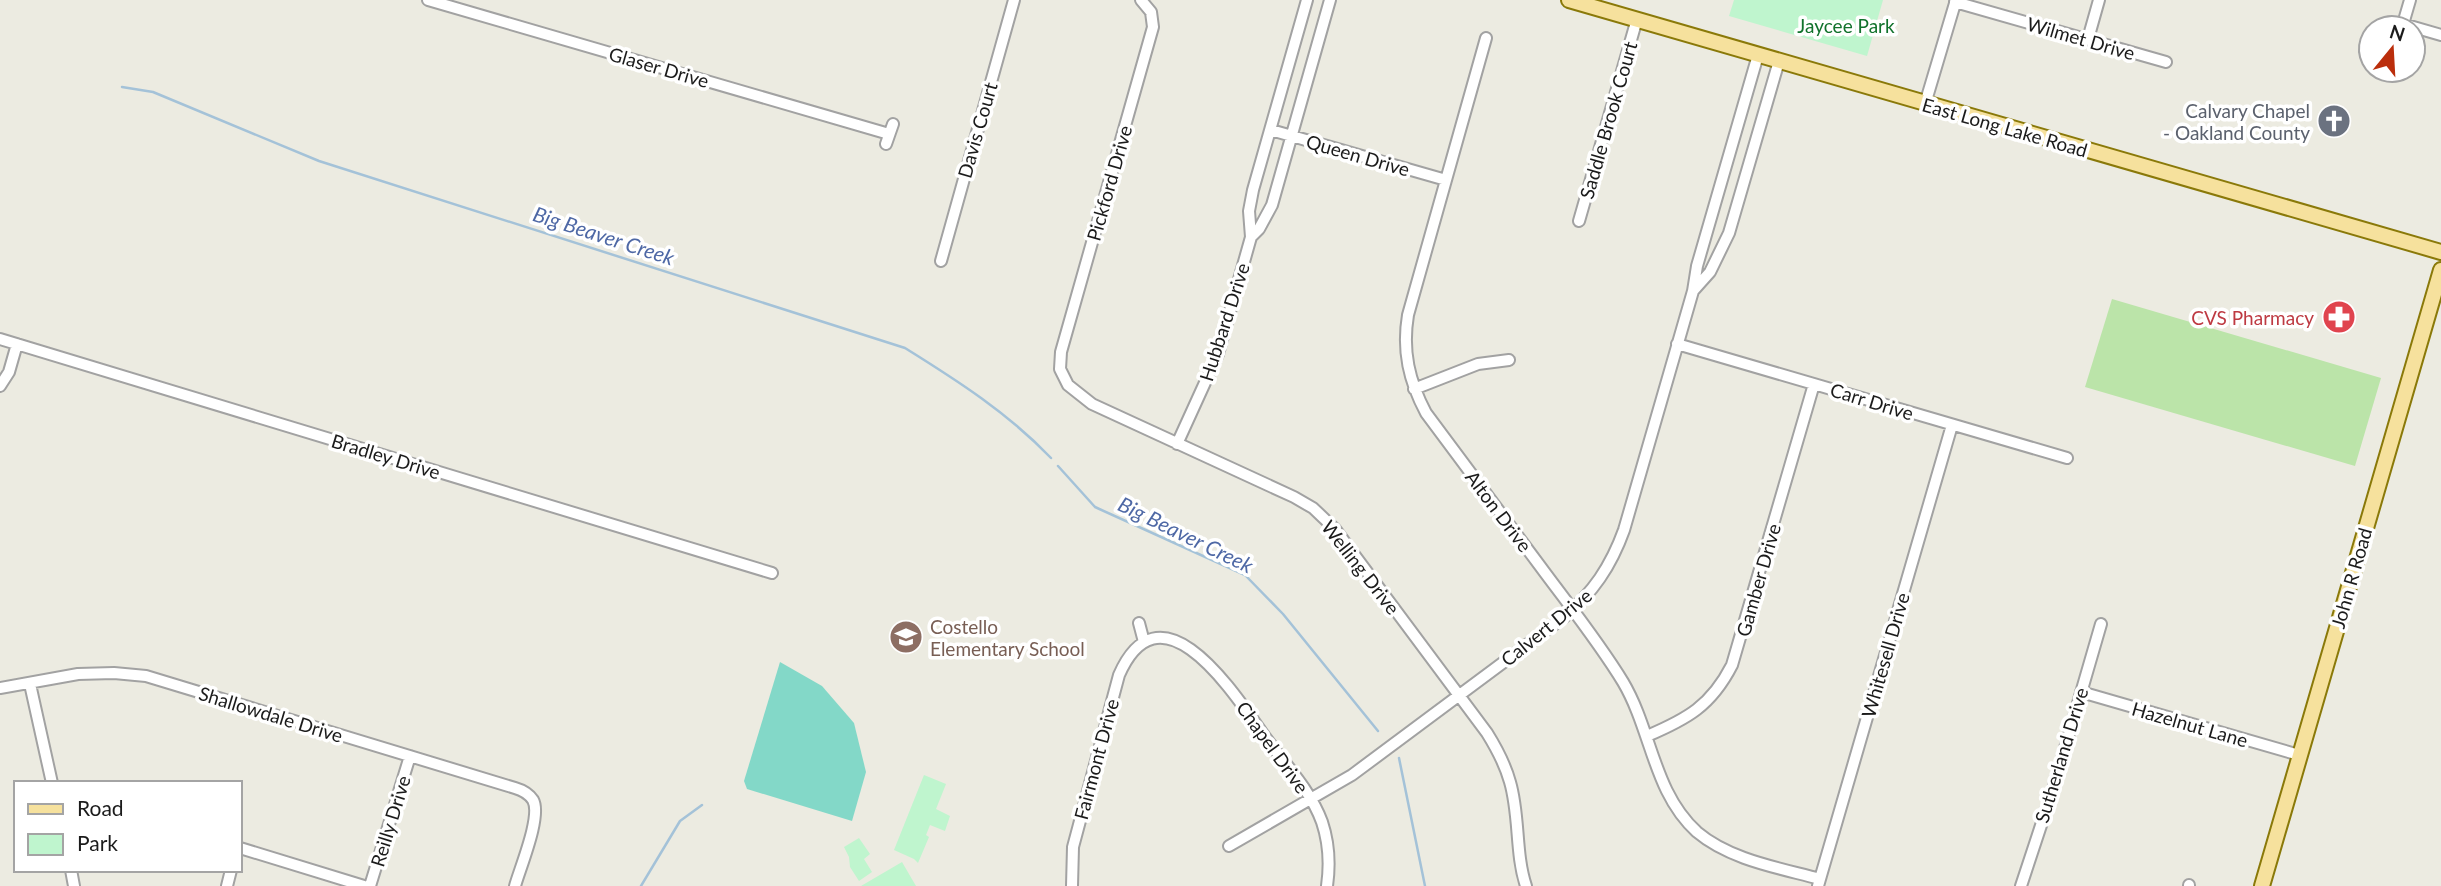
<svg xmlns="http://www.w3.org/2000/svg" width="2441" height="886" font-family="Lato,sans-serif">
<rect width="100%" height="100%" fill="#ecebe1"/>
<path fill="#bbe4a9" d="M2112,299L2381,378L2355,466L2085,387Z"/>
<path fill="#bff5ce" d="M1734,0H1883L1867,56L1729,16Z
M924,775L946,784L936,809L950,816L945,831L930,825L926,835L929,837L918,863L914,859L894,850Z
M859,838L870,854L864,859L872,872L859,881L850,867L849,857L844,847Z
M902,862L916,886H861Z"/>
<path fill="#83d8c8" d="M780,662L822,686L854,723L866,772L852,821L747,789L744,781Z"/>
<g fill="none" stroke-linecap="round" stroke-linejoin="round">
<path stroke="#a4c2d8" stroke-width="2.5" d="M122,87L153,92L319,161L905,348C958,381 1008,413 1051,458
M1058,466L1095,507L1245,575L1283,614L1378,731
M1399,758L1425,886
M641,886L680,821L702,805"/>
<defs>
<path id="minor" d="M428,0L889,134
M1141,0L1151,12L1153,27L1061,352L1060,369L1068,385L1092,404L1294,497L1313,508L1335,529L1487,733C1497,749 1505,764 1510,782C1520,816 1515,853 1526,886
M2410,0L2403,24L2441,35
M1955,2L2166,62
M1486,38L1408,315C1402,351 1409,381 1426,413C1464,464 1502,515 1540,566C1568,604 1598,641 1623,682C1652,731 1653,792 1697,832C1730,860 1780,868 1820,879
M2088,39L2099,0
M1925,104L1956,0
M1271,130L1446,180
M886,144L893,124
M1579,221L1637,19
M1251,237L1259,229L1272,205L1330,0
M941,261L1014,0
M1693,291L1710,272L1729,233L1779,61
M0,339L772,573
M1677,344L2067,458
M0,386L9,372L17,344
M1414,389L1478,364L1509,360
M1177,444L1218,354L1251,237L1249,211L1253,190L1307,0
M1139,623L1144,642
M30,684L52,783
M0,688L78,674L114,673L146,676L515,788C522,790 529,794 533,800C542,816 520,868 515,886
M2081,692L2299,755
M1647,736C1687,719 1711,706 1732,665L1814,384
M1229,846L1352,775L1563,618C1593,593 1611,566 1624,530L1693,291L1697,266L1758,55
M240,848L364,886
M71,870L74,886
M227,886L231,870
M370,886L410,756
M1072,886L1073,847L1119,675C1161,580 1233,692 1263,734C1283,762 1310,789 1322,822C1329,843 1330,865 1327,886
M1818,886L1952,425
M2021,886L2054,786L2101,624
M2189,886V885"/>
<path id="major" d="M1569,0L2441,252
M2262,886L2441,270"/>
</defs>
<use href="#minor" stroke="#a2a2a2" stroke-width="14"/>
<use href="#major" stroke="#8a7909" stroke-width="18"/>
<use href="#minor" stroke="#fff" stroke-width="10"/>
<use href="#major" stroke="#f6e19d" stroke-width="14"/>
</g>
<defs>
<symbol id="church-disc" viewBox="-11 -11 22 22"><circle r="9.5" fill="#6b7280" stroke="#fff"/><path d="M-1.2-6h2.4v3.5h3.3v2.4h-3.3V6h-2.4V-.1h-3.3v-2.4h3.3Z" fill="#fff"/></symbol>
<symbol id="pharmacy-disc" viewBox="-11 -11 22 22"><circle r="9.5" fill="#e0444e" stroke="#fff"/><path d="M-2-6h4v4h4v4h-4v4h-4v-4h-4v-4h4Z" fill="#fff"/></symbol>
<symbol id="school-disc" viewBox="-11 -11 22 22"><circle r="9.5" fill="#8d6e63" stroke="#fff"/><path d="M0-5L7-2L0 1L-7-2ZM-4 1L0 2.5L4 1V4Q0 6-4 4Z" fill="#fff"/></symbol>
</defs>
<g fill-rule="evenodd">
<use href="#church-disc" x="2315" y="102" width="38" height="38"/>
<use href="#pharmacy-disc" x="2320" y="298" width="38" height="38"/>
<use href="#school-disc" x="887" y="618" width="38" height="38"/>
</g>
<g text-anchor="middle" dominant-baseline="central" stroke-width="7" stroke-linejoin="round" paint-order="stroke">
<g font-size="19" fill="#11722c" stroke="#fff">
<text x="1846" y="25">Jaycee Park</text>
</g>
<g font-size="19" fill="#1b1b1b" stroke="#fff">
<text transform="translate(2081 38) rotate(16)">Wilmet Drive</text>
<text transform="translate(659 67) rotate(16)">Glaser Drive</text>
<text transform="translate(1608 120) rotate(-74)">Saddle Brook Court</text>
<text transform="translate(2005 127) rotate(16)">East Long Lake Road</text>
<text transform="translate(977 130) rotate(-74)">Davis Court</text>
<text transform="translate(1358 155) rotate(16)">Queen Drive</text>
<text transform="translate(1109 183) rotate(-74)">Pickford Drive</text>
<text transform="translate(1224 322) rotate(-72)">Hubbard Drive</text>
<text transform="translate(1872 401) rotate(17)">Carr Drive</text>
<text transform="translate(386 456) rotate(17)">Bradley Drive</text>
<text transform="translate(1499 511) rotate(53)">Alton Drive</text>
<text transform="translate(1361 567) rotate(52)">Welling Drive</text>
<text transform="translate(2351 578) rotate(-74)">John R Road</text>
<text transform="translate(1758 580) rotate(-74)">Gamber Drive</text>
<text transform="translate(1546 627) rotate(-39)">Calvert Drive</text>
<text transform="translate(1885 655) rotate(-74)">Whitesell Drive</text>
<text transform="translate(271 714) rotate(17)">Shallowdale Drive</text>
<text transform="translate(2190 724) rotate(16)">Hazelnut Lane</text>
<text transform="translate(1273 747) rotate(54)">Chapel Drive</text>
<text transform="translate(2061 755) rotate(-73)">Sutherland Drive</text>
<text transform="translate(1096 759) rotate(-75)">Fairmont Drive</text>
<text transform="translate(390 821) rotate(-73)">Reilly Drive</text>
</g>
<g font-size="19" fill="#5b616d" stroke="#fff" text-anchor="end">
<text x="2310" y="110">Calvary Chapel<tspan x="2310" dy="22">- Oakland County</tspan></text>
</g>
<g font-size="19" fill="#be3a42" stroke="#fff" text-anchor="end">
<text x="2314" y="317">CVS Pharmacy</text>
</g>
<g font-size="19" fill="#785e54" stroke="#fff" text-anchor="start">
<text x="930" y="626">Costello<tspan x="930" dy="22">Elementary School</tspan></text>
</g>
<g font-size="21" font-style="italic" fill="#4e68a5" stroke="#fff">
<text transform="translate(604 235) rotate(18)">Big Beaver Creek</text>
<text transform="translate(1186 534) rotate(26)">Big Beaver Creek</text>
</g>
</g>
<rect x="14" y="781" width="228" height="91" fill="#ffffff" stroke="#a4a4a4" stroke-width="2"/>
<rect x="28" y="804" width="35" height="10" fill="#f6e19d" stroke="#a4a4a4" stroke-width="2"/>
<text x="77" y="816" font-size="21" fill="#1b1b1b">Road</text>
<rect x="28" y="834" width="35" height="21" fill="#bff5ce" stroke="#a4a4a4" stroke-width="2"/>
<text x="77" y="851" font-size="21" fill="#1b1b1b">Park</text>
<g transform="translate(2392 49) rotate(18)"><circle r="33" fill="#ffffff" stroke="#a4a4a4" stroke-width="2"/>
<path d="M0-5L12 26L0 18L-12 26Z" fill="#bb2e0c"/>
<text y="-10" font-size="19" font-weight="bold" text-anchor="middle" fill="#1b1b1b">N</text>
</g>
</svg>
